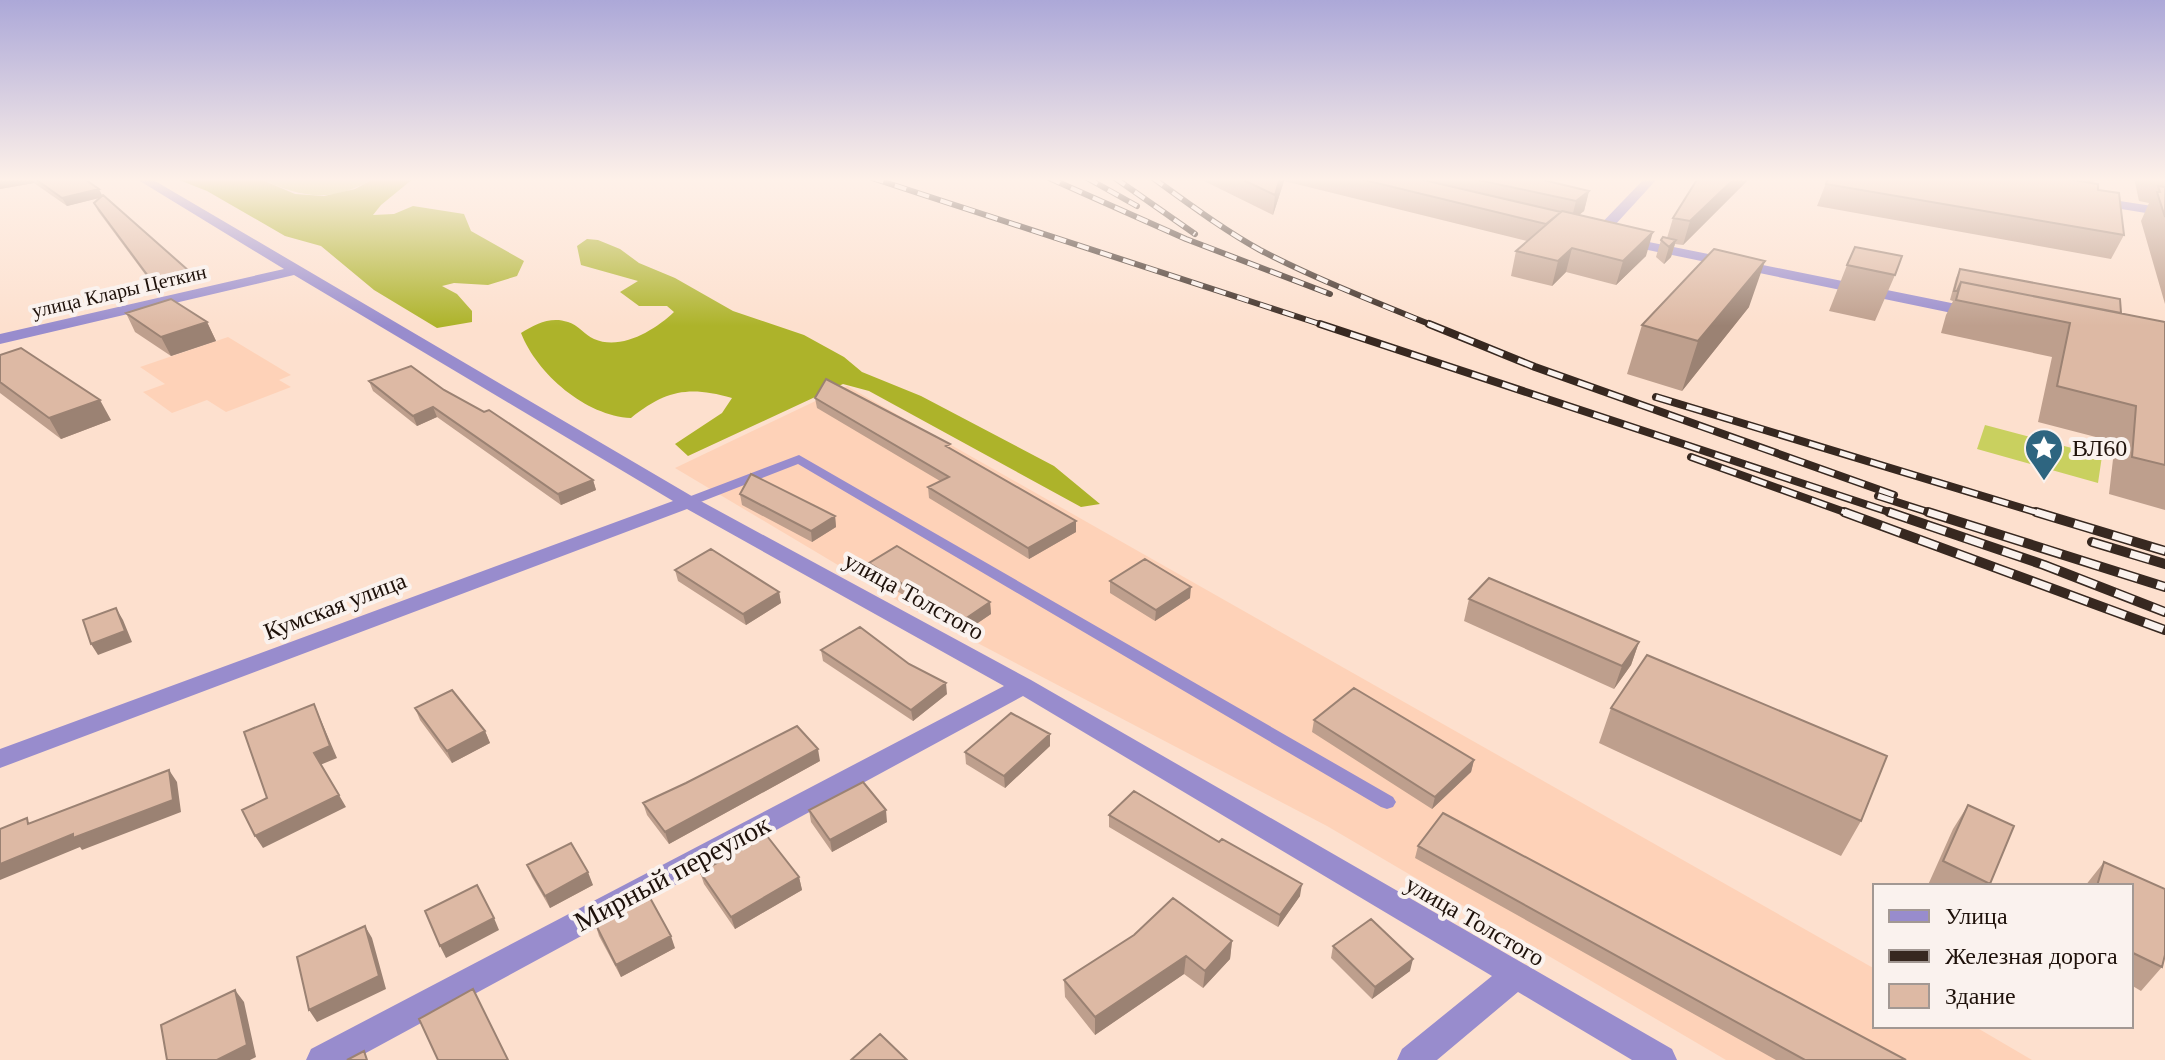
<svg xmlns="http://www.w3.org/2000/svg" width="2165" height="1060" font-family="Georgia,serif">
<rect width="100%" height="100%" fill="#fde0ce"/>
<path fill="#fed2b8" d="M228,337L291,375L279,380L291,387L226,412L207,400L172,413L143,392L165,384L140,367Z
M847,386L1875,969V1026H1974L2032,1060H1726L1327,826L905,605L675,468Z"/>
<path fill="#c9d05f" d="M258,178H375C330,204 304,198 258,178Z
M1985,425L2102,456L2098,483L1977,449Z"/>
<path fill="#adb32a" d="M174,178H258L295,194L324,196L355,189L375,178H414L381,205L373,215L394,214L413,206L464,214L471,231L524,261L517,276L488,285L454,283L442,286L457,294L472,311V322L437,328L374,290L321,246L285,236L207,191Z
M587,239L598,240L620,249L639,263L675,278L733,311L804,335L844,357L862,372L921,396L1054,466L1100,504L1081,507L869,391L843,384L688,456L675,444L722,413L732,398C689,386 666,390 631,418C586,416 537,374 521,333C535,324 551,316 568,322C577,324 585,335 594,339C621,351 655,330 674,312L667,306H639L620,292L638,281L581,265L577,246Z"/>
<g fill="none" stroke-linecap="round" stroke-linejoin="round">
<path fill="#988ccd" fill-rule="evenodd" d="M799,455L1393,797L1396,802L1393,807L1387,809L1381,807L798,464L693,505L688,506L681,502L683,499Z"/>
<path fill="#988ccd" fill-rule="evenodd" d="M135,178H150L695,498L1031,680L1672,1049L1677,1060H1632L1518,992L1437,1060H1397L1402,1049L1492,976L1023,696L353,1060H306L311,1049L1004,686L687,509L0,768V749L673,501L294,275L0,344V334L284,269Z
M1645,178H1658L1603,238H1593V232Z
M2094,197L2165,208V216L2090,204L2088,201Z
M1624,237L1976,308L1984,313L1976,318L1619,244L1617,241Z"/>
<defs>
<path id="rail-far2" d="M872,178L1326,326
M1049,178L1186,239L1330,294
M1087,178L1137,206
M1115,178L1195,234
M1153,178C1188,203 1222,229 1260,250C1316,279 1375,302 1434,326"/>
<path id="rail-far1" d="M1320,324L1895,514
M1429,324L1535,367L1894,495
M1656,397L2042,514
M1691,457L1850,514
M1878,496L1934,514"/>
<path id="rail" d="M1844,512L2165,630
M1889,512L2044,565L2165,612
M1928,512L2165,587
M2036,512L2165,551
M2092,542L2165,564"/>
</defs>
<use href="#rail-far2" stroke="#372820" stroke-width="6"/>
<use href="#rail-far1" stroke="#372820" stroke-width="8"/>
<use href="#rail" stroke="#372820" stroke-width="10"/>
<use href="#rail-far2" stroke="#faf2ee" stroke-width="4" stroke-dasharray="12" stroke-linecap="butt"/>
<use href="#rail-far1" stroke="#faf2ee" stroke-width="5" stroke-dasharray="16" stroke-linecap="butt"/>
<use href="#rail" stroke="#faf2ee" stroke-width="7" stroke-dasharray="20" stroke-linecap="butt"/>
</g>
<path fill="#be9f8d" d="M0,178H83L193,280L156,289L98,211L94,203L99,198L67,206L34,183L0,189Z
M1198,178H1535L1589,191L1584,211L1579,215L1646,256L1616,285L1566,272L1552,286L1511,276L1516,251L1527,241L1284,181L1273,215Z
M1698,178H1750L1683,245L1675,244L1671,257L1664,264L1656,257L1661,240L1667,238L1673,218Z
M1828,178H2096L2093,183L2124,235L2111,259L1817,206Z
M2134,178H2165V304L2141,221L2149,203L2139,201Z
M1847,265L1895,275L1875,321L1829,311Z
M1960,269L2121,313L2165,322V510L2109,494L2115,442L2038,422L2052,357L1941,333L1946,315L1953,301L1950,300L1956,278Z
M1749,307L1682,391L1627,374L1642,325Z
M126,313L207,322L216,341L171,356L135,332Z
M0,355L111,420L61,439L0,393Z
M369,381L444,390L593,480L596,490L561,505L437,417L417,426L373,391Z
M815,398L1076,532L1029,559L929,498L928,487L940,481L817,408Z
M740,494L835,516L836,527L812,542L742,505Z
M869,563L990,602L991,614L963,633L870,574Z
M675,570L779,592L781,603L746,625L678,581Z
M1110,581L1190,598L1155,621L1110,593Z
M1469,599L1639,642L1631,665L1614,689L1464,621Z
M821,650L947,694L913,721L823,661Z
M415,708L485,731L490,743L452,763L420,720Z
M1611,708L1861,821L1841,856L1599,743Z
M1314,720L1474,760L1471,772L1432,809L1312,732Z
M1050,734V746L1005,788L966,764L965,752Z
M820,761L669,844L647,815L643,803Z
M1968,805L1990,884L1989,886H1930L1928,885L1953,829Z
M809,810L887,822L832,852L811,822Z
M1109,815L1300,896L1278,927L1109,827Z
M1418,846L1906,1060H1776L1415,858Z
M2104,862L2165,889V955L2162,967L2141,991L2131,985V886H2085Z
M527,865L593,885L550,908L532,877Z
M700,872L799,877L802,890L735,929L704,884Z
M595,923L675,948L621,977L599,936Z
M1134,935L1232,941L1230,959L1203,988L1184,974L1095,1035L1065,997L1064,980Z
M1333,946L1410,971L1372,999L1331,958Z"/>
<path fill="#9b8273" d="M13,178H31L34,183L0,189V180Z
M1280,178H1284V181L1273,215L1275,195Z
M1735,178H1750L1683,245L1690,221Z
M99,189L103,197L67,206L62,198Z
M1589,191L1584,211L1571,221L1576,201Z
M1653,232L1646,256L1616,285L1623,261Z
M1676,240L1671,257L1664,264L1669,247Z
M1572,248L1566,272L1552,286L1558,261Z
M1765,261L1749,307L1682,391L1698,341Z
M189,271L193,280L156,289L151,280Z
M207,322L216,341L171,356L161,337Z
M100,400L111,420L61,439L49,418Z
M433,407L437,417L417,426L413,416Z
M593,480L596,490L561,505L558,494Z
M835,516L836,527L812,542L811,531Z
M1076,521V532L1029,559L1028,548Z
M1191,587L1190,598L1155,621L1156,610Z
M779,592L781,603L746,625L743,614Z
M990,602L991,614L963,633L962,621Z
M116,608L123,620L132,642L98,655L91,644Z
M1639,642L1631,665L1614,689L1622,666Z
M946,683L947,694L913,721L911,710Z
M314,704L337,758L320,765L314,753Z
M485,731L490,743L452,763L447,751Z
M1050,734V746L1005,788L1004,776Z
M818,749L820,761L669,844L665,832Z
M1474,760L1471,772L1432,809L1435,797Z
M169,770L177,782L181,812L82,850L80,847L0,880V864Z
M339,795L346,807L263,848L255,836Z
M886,810L887,822L832,852L830,840Z
M588,872L593,885L550,908L545,896Z
M799,877L802,890L735,929L731,917Z
M1302,884L1300,896L1278,927L1280,915Z
M494,918L499,930L446,958L440,946Z
M365,926L372,938L386,989L317,1022L309,1010Z
M671,936L675,948L621,977L616,965Z
M1232,941L1230,959L1203,988L1205,971Z
M1186,956L1184,974L1095,1035V1017Z
M1413,959L1410,971L1372,999L1375,987Z
M235,990L244,1002L256,1057L250,1060H217Z"/>
<path fill="#ddb9a4" stroke="#9b8273" stroke-width="2" d="M34,178H83L99,189L62,198Z
M1239,178H1280L1275,195Z
M1356,178H1415L1561,212L1546,224Z
M1469,178H1535L1589,191L1576,201Z
M1698,178H1735L1690,221L1673,218Z
M1828,178H2060L2098,184V190L2119,193L2124,235L1826,184Z
M2158,186L2165,187V217L2157,192H2160Z
M103,195L189,271L151,280L94,203Z
M1562,211L1653,232L1623,261L1572,248L1558,261L1516,251Z
M1663,237L1676,240L1669,247L1661,240Z
M1855,247L1902,256L1895,275L1847,265Z
M1714,249L1765,261L1698,341L1642,325Z
M1960,269L2120,299L2121,313L1961,282L1957,291H1954Z
M1961,282L2165,322V465L2132,457L2136,406L2057,386L2070,323L1956,300Z
M171,299L207,322L161,337L126,313Z
M21,348L100,400L49,418L0,382V355Z
M411,366L444,390L484,412L489,410L593,480L558,494L433,407L413,416L369,381Z
M826,379L950,444L946,446L1076,521L1028,548L928,487L949,477L815,398Z
M751,474L835,516L811,531L740,494Z
M897,546L990,602L962,621L869,563Z
M711,549L779,592L743,614L675,570Z
M1145,559L1191,587L1156,610L1110,581Z
M1489,578L1639,642L1622,666L1469,599Z
M116,608L125,631L91,644L83,620Z
M860,627L909,664L946,683L911,710L821,650Z
M1647,655L1887,756L1861,821L1611,708Z
M1354,688L1474,760L1435,797L1314,720Z
M452,690L485,731L447,751L415,708Z
M314,704L330,746L314,753L339,795L255,836L242,810L267,798L244,732Z
M1011,713L1050,734L1004,776L965,752Z
M797,726L818,749L665,832L643,803L686,783Z
M169,770L173,800L73,838V834L0,864V829L27,818L28,824Z
M863,782L886,810L830,840L809,810Z
M1134,791L1219,842L1222,839L1302,884L1280,915L1109,815Z
M1968,805L2014,826L1990,884L1943,861Z
M1443,813L1906,1060H1805L1418,846Z
M767,836L799,877L731,917L700,872Z
M571,843L588,872L545,896L527,865Z
M2104,862L2165,889V955L2162,967L2131,952V886H2097Z
M477,885L494,918L440,946L425,911Z
M649,896L671,936L616,965L595,923Z
M1173,898L1232,941L1205,971L1186,956L1095,1017L1064,980L1134,935Z
M1371,919L1413,959L1375,987L1333,946Z
M365,926L379,976L309,1010L297,957Z
M473,989L508,1060H438L419,1019Z
M235,990L247,1045L217,1060H167L161,1025Z
M880,1034L907,1060H851Z
M364,1051L367,1060H347Z"/>
<linearGradient id="sky" x2="0" y2="1"><stop stop-color="#aca8d8"/><stop offset="0.55" stop-color="#fef1e9"/><stop offset="1" stop-color="#fef1e9" stop-opacity="0"/></linearGradient>
<rect width="2165" height="326" fill="url(#sky)"/>
<defs>
<symbol id="sight-pin" viewBox="-11 -11 22 30"><path d="M0 17L-7.5 6A9.5 9.5 0 1 1 7.5 6Z" fill="#2e6580" stroke="#faf2ee"/><path d="M0-6L1.8-2.2L6-1.7L2.9 1.2L3.7 5.4L0 3.3L-3.7 5.4L-2.9 1.2L-6-1.7L-1.8-2.2Z" fill="#fff"/></symbol>
</defs>
<g fill-rule="evenodd">
<use href="#sight-pin" x="2022" y="426" width="44" height="60"/>
</g>
<g text-anchor="middle" dominant-baseline="central" stroke-width="8" stroke-linejoin="round" paint-order="stroke">
<g font-size="20" fill="#1e110a" stroke="#faf2ee">
<text transform="translate(119 291) rotate(-13)">улица Клары Цеткин</text>
</g>
<g font-size="24" fill="#1e110a" stroke="#faf2ee" text-anchor="start">
<text x="2072" y="448">ВЛ60</text>
</g>
<g font-size="24" fill="#1e110a" stroke="#faf2ee">
<text transform="translate(914 596) rotate(29)">улица Толстого</text>
<text transform="translate(335 606) rotate(-21)">Кумская улица</text>
<text transform="translate(1475 921) rotate(30)">улица Толстого</text>
</g>
<g font-size="28" fill="#1e110a" stroke="#faf2ee">
<text transform="translate(672 873) rotate(-28)">Мирный переулок</text>
</g>
</g>
<rect x="1873" y="884" width="260" height="144" fill="#faf2ee" stroke="#a29893" stroke-width="2"/>
<rect x="1889" y="910" width="40" height="12" fill="#988ccd" stroke="#a29893" stroke-width="2"/>
<text x="1945" y="924" font-size="24" fill="#1e110a">Улица</text>
<rect x="1889" y="950" width="40" height="12" fill="#372820" stroke="#a29893" stroke-width="2"/>
<text x="1945" y="964" font-size="24" fill="#1e110a">Железная дорога</text>
<rect x="1889" y="984" width="40" height="24" fill="#ddb9a4" stroke="#a29893" stroke-width="2"/>
<text x="1945" y="1004" font-size="24" fill="#1e110a">Здание</text>
</svg>
